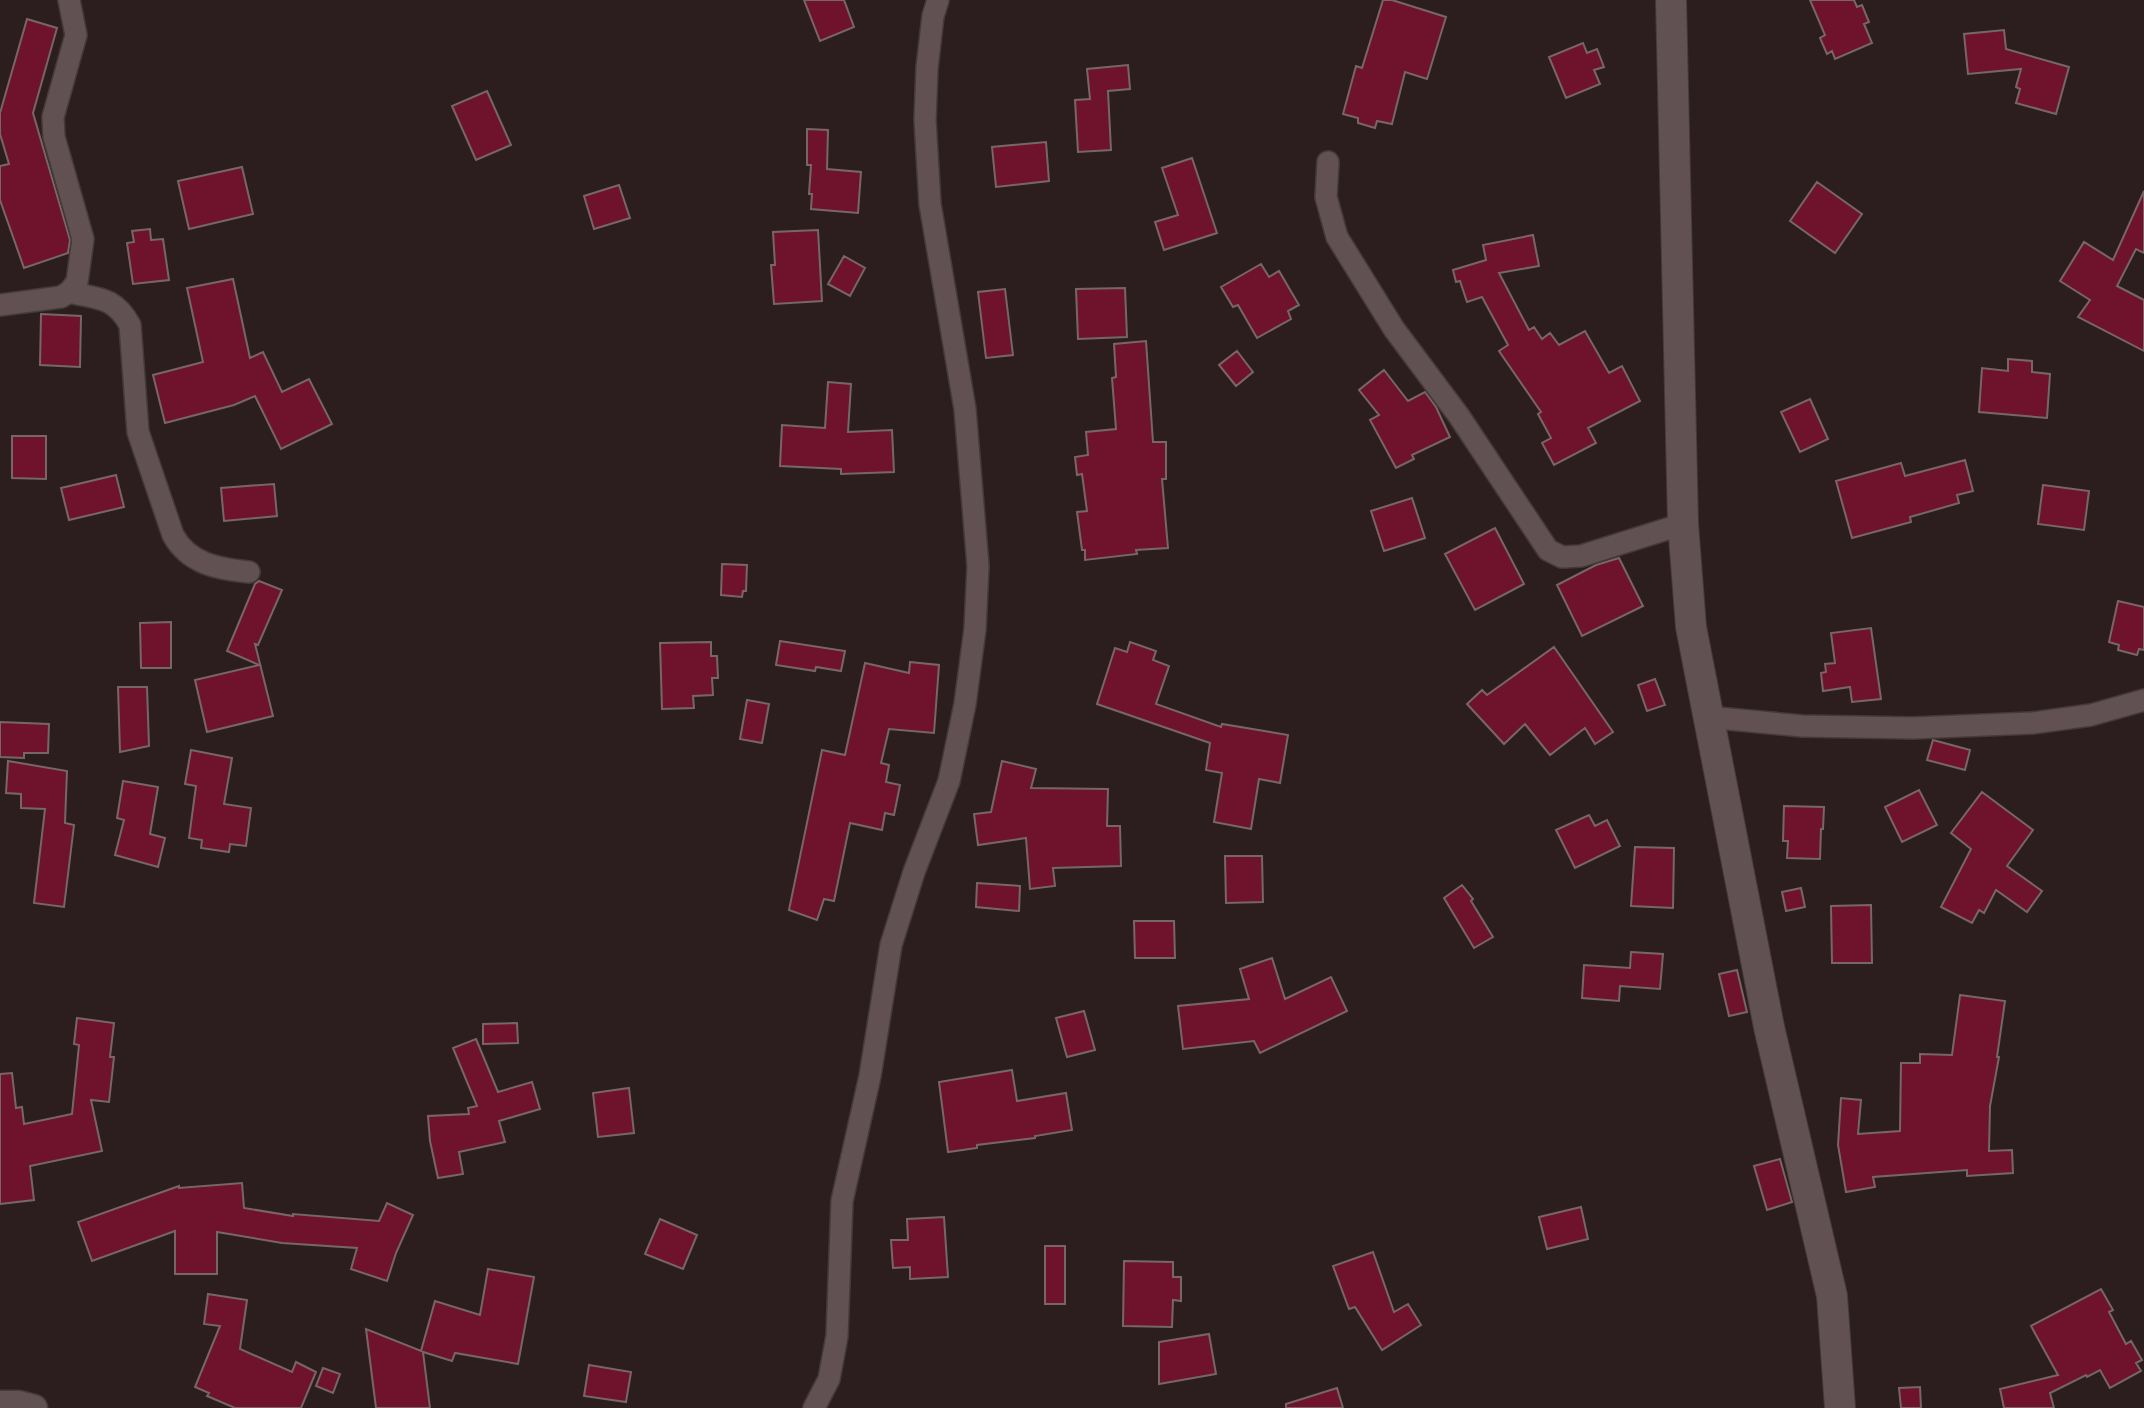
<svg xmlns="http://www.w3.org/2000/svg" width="2144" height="1408" font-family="Barlow,sans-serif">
<rect width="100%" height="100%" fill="#2c1e1f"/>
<path fill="#6e132b" stroke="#776667" stroke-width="2" d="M804,0H844L854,27L820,41Z
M1383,0H1392L1446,17L1427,79L1405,72L1392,124L1377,121L1375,128L1358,123V118L1343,114L1356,66L1362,68Z
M1810,0H1854L1857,7L1862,5L1869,22L1864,24L1872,43L1835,59L1832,51L1827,54L1820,38L1825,35Z
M27,19L57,28L33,113L70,240L68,253L24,268L0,200V166L9,164L0,134V113Z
M2004,30L2006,49L2069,67L2056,114L2016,103L2020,89L2016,87L2021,69L1968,74L1964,34Z
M1583,43L1587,53L1597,49L1604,67L1594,70L1600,84L1566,98L1549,57Z
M1128,65L1130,89L1108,91L1111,150L1078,152L1075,100L1090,99L1087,69Z
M487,91L511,145L476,160L452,106Z
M807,129L828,130L827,169L861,172L858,213L811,209L812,194H809L811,165H807Z
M1046,142L1049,181L996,187L992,147Z
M1192,158L1217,233L1164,250L1155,222L1178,215L1162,168Z
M242,167L253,214L189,229L178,181Z
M1817,182L1862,214L1835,253L1790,221Z
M619,185L630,218L594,229L584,196Z
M2144,191V253L2136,249L2117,286L2144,300V351L2078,317L2090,300L2060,281L2084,242L2113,260Z
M150,229L151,240L163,239L169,280L133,284L127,243L134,242L132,231Z
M818,230L822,301L774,304L771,265H775L773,232Z
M1533,235L1539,266L1499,273L1529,330L1534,327L1542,339L1550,333L1559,345L1585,331L1609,373L1622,366L1640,401L1588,428L1596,443L1554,465L1542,443L1551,438L1538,414L1541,412L1499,351L1508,345L1482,297L1467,302L1460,281L1456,282L1453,270L1486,260L1483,245Z
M844,256L865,268L850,296L828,284Z
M1261,264L1269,277L1279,271L1299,305L1288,311L1291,319L1257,338L1238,305L1233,307L1221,287Z
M233,279L250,358L263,352L282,392L309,379L332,424L281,449L255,396L234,405L165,423L153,375L203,362L187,288Z
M1125,288L1127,337L1078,339L1076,289Z
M1005,289L1013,355L986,358L978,292Z
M41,314L81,316L80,367L40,365Z
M1146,341L1153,442H1166V479H1162L1168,548L1136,550L1137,554L1085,560V550H1082L1077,512L1087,511L1082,474L1077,475L1075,457L1088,455L1086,432L1116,429L1112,378L1116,377L1114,344Z
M1237,351L1253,372L1236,386L1219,365Z
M2008,359L2032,361V372L2050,374L2047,418L1979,412L1982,368L2008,371Z
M1384,370L1408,401L1425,392L1436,407L1450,437L1412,455L1414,459L1396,468L1370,420L1379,415L1359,390Z
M828,382L851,384L848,432L892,430L894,472L841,474V469L780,466L782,425L825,428Z
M1810,399L1828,439L1800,452L1781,412Z
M12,436H46V479L12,478Z
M1965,460L1973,491L1957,495L1959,503L1910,517L1911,522L1852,538L1836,481L1901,463L1905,476Z
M116,475L124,507L69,520L61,488Z
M274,484L277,516L224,521L221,488Z
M2043,485L2089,491L2084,530L2038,524Z
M1412,498L1425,538L1384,551L1371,511Z
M1495,528L1524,584L1475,610L1445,554Z
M1619,558L1643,606L1582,636L1557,585L1596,565Z
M722,564L747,565L746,591H743L742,597L721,595Z
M259,581L282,590L258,645L255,644L273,716L207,732L195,680L259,665L227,651L255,584Z
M2118,601L2144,607V650L2139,649L2137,655L2118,650L2119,645L2109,642Z
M171,622V668H141L140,623Z
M1871,628L1881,699L1852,702L1850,687L1823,691L1821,673L1826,672L1825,664L1835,663L1831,633Z
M780,641L845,651L841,671L816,667L815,671L776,665Z
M711,642V656H717L718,678H712L713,695L693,696L694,708L662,709L660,643Z
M1130,642L1156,651L1153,660L1169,666L1156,704L1221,727L1222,724L1288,735L1280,783L1259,779L1251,829L1214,822L1222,773L1206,770L1210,743L1097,704L1115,648L1127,652Z
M1554,647L1613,732L1595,744L1585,728L1550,755L1525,724L1504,744L1467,704L1482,690L1487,695Z
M910,662L939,665L934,733L889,729L881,763L889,765L886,782L900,785L894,815L885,813L882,830L850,823L834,901L824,899L817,920L789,910L822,750L845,755L865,663L909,673Z
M1655,679L1665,705L1647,711L1638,685Z
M118,687H147L149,746L120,752Z
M747,700L769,704L762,743L740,739Z
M0,722L49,724L48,753H24V758L0,757Z
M1933,740L1970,750L1965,770L1927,760Z
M191,750L232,758L224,804L251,808L246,846L230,844L229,852L201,848L202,840L189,838L196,786L185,784Z
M8,761L67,771L65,823L74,825L64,907L34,903L45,809L21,808V794L6,793Z
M1002,761L1036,769L1031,788L1108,789L1107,826H1120L1121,866L1053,868L1055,886L1030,889L1026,838L978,845L974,814L991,812Z
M123,781L158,787L150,834L165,838L158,867L115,855L124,820L117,818Z
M1919,790L1937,825L1902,842L1885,807Z
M1982,792L2033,830L2007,866L2042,891L2027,912L1996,890L1984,913L1979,910L1972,923L1941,907L1971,849L1951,833Z
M1784,806L1824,807L1823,829H1821L1820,859L1787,858L1788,841H1783Z
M1589,815L1595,826L1607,820L1620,846L1575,868L1556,830Z
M1635,847L1674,848L1673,908L1631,906Z
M1225,856H1262L1263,902L1226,903Z
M977,883L1020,886L1019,911L976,907Z
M1462,885L1473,899L1471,901L1493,937L1474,948L1444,898Z
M1801,888L1805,907L1786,911L1782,892Z
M1871,905L1872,963H1832L1831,906Z
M1134,921H1174L1175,958H1135Z
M1631,952L1663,954L1660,989L1620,986L1619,1001L1582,998L1584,965L1630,968Z
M1272,958L1285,999L1331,977L1347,1011L1260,1053L1254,1041L1183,1049L1178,1006L1249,999L1240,969Z
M1737,970L1747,1012L1729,1016L1719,974Z
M1960,995L2005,1001L1997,1057H1999L1990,1106L1989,1151L2012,1150L2013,1173L1967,1176V1170L1873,1177L1875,1187L1846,1192L1838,1145L1841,1098L1861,1100L1858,1134L1900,1131L1901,1063H1920V1054L1952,1055Z
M1084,1011L1095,1050L1067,1057L1056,1018Z
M77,1018L114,1023L110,1057H114L109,1102L91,1100L102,1151L30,1166L34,1200L0,1204V1074L12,1073L16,1108L22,1107L24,1124L72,1114L79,1045L74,1044Z
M517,1023L518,1043L483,1044V1024Z
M476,1039L498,1092L532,1082L540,1109L499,1121L505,1142L459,1152L463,1174L438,1178L430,1141L428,1116L469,1114L468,1108L477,1106L453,1048Z
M1012,1070L1017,1101L1066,1093L1072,1130L1035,1136V1138L977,1145V1148L948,1152L939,1082Z
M629,1088L634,1133L598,1137L593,1093Z
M1780,1159L1792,1202L1767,1210L1754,1166Z
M242,1183L244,1208L293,1216V1214L379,1221L387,1203L413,1215L396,1253L387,1281L351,1269L357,1248L282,1243L217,1232V1274H175V1231L92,1261L78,1222L179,1186V1188Z
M1581,1207L1588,1239L1547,1249L1539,1217Z
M944,1217L948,1277L910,1279V1267L893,1268L891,1240H908L907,1219Z
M660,1219L697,1235L683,1269L645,1254Z
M1045,1246H1065V1304H1045Z
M1373,1252L1394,1312L1408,1304L1421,1325L1382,1350L1355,1307L1349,1309L1333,1266Z
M1124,1261L1173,1262V1277H1181V1301L1173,1300L1172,1327L1123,1326Z
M488,1269L534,1277L518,1364L455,1353L452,1361L423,1352L430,1408H376L366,1329L421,1351L435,1301L480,1315Z
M2101,1289L2113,1310L2109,1312L2126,1344L2131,1341L2142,1360L2136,1363L2141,1371L2110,1388L2100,1370L2087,1377L2086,1375L2050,1393L2054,1408H2004L2000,1389L2058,1375L2031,1326Z
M208,1294L247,1300L240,1349L292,1372L296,1362L316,1372L301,1408H235L207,1396L209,1393L195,1387L220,1326L204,1324Z
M1209,1334L1216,1374L1159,1384V1342Z
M589,1365L631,1372L626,1402L584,1396Z
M323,1368L340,1374L333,1393L316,1386Z
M1920,1387L1921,1408H1901L1899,1388Z
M1337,1388L1343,1408H1286V1404Z"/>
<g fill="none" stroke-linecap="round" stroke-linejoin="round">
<defs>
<path id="minor" d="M1328,162L1326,197L1337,237L1394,329L1459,416L1548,550L1562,557L1581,556L1683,524
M69,292C98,299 114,296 130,325L138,432L173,535C189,564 218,569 249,572
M0,305L61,297L69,292L77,282L83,239L54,137L53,117L76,35L69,0
M1707,717L1802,726L1913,728L2032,723L2091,715L2144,700
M814,1408L829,1379L837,1336L842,1201L870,1076L891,945L914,872L949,781L965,704L975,629L978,566L965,409L930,204L925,120L927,68L933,16L938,0"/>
<path id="tertiary" d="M0,1404H19L34,1408"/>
<path id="secondary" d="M1671,0L1683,524L1691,627L1769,1027L1832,1296L1840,1408"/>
</defs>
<use href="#minor" stroke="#453a3a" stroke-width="24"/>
<use href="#tertiary" stroke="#453a3a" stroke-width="29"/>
<use href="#secondary" stroke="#453a3a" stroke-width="32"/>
<use href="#minor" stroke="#615153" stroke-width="21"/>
<use href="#tertiary" stroke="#615153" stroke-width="26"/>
<use href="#secondary" stroke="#615153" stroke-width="30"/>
</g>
</svg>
